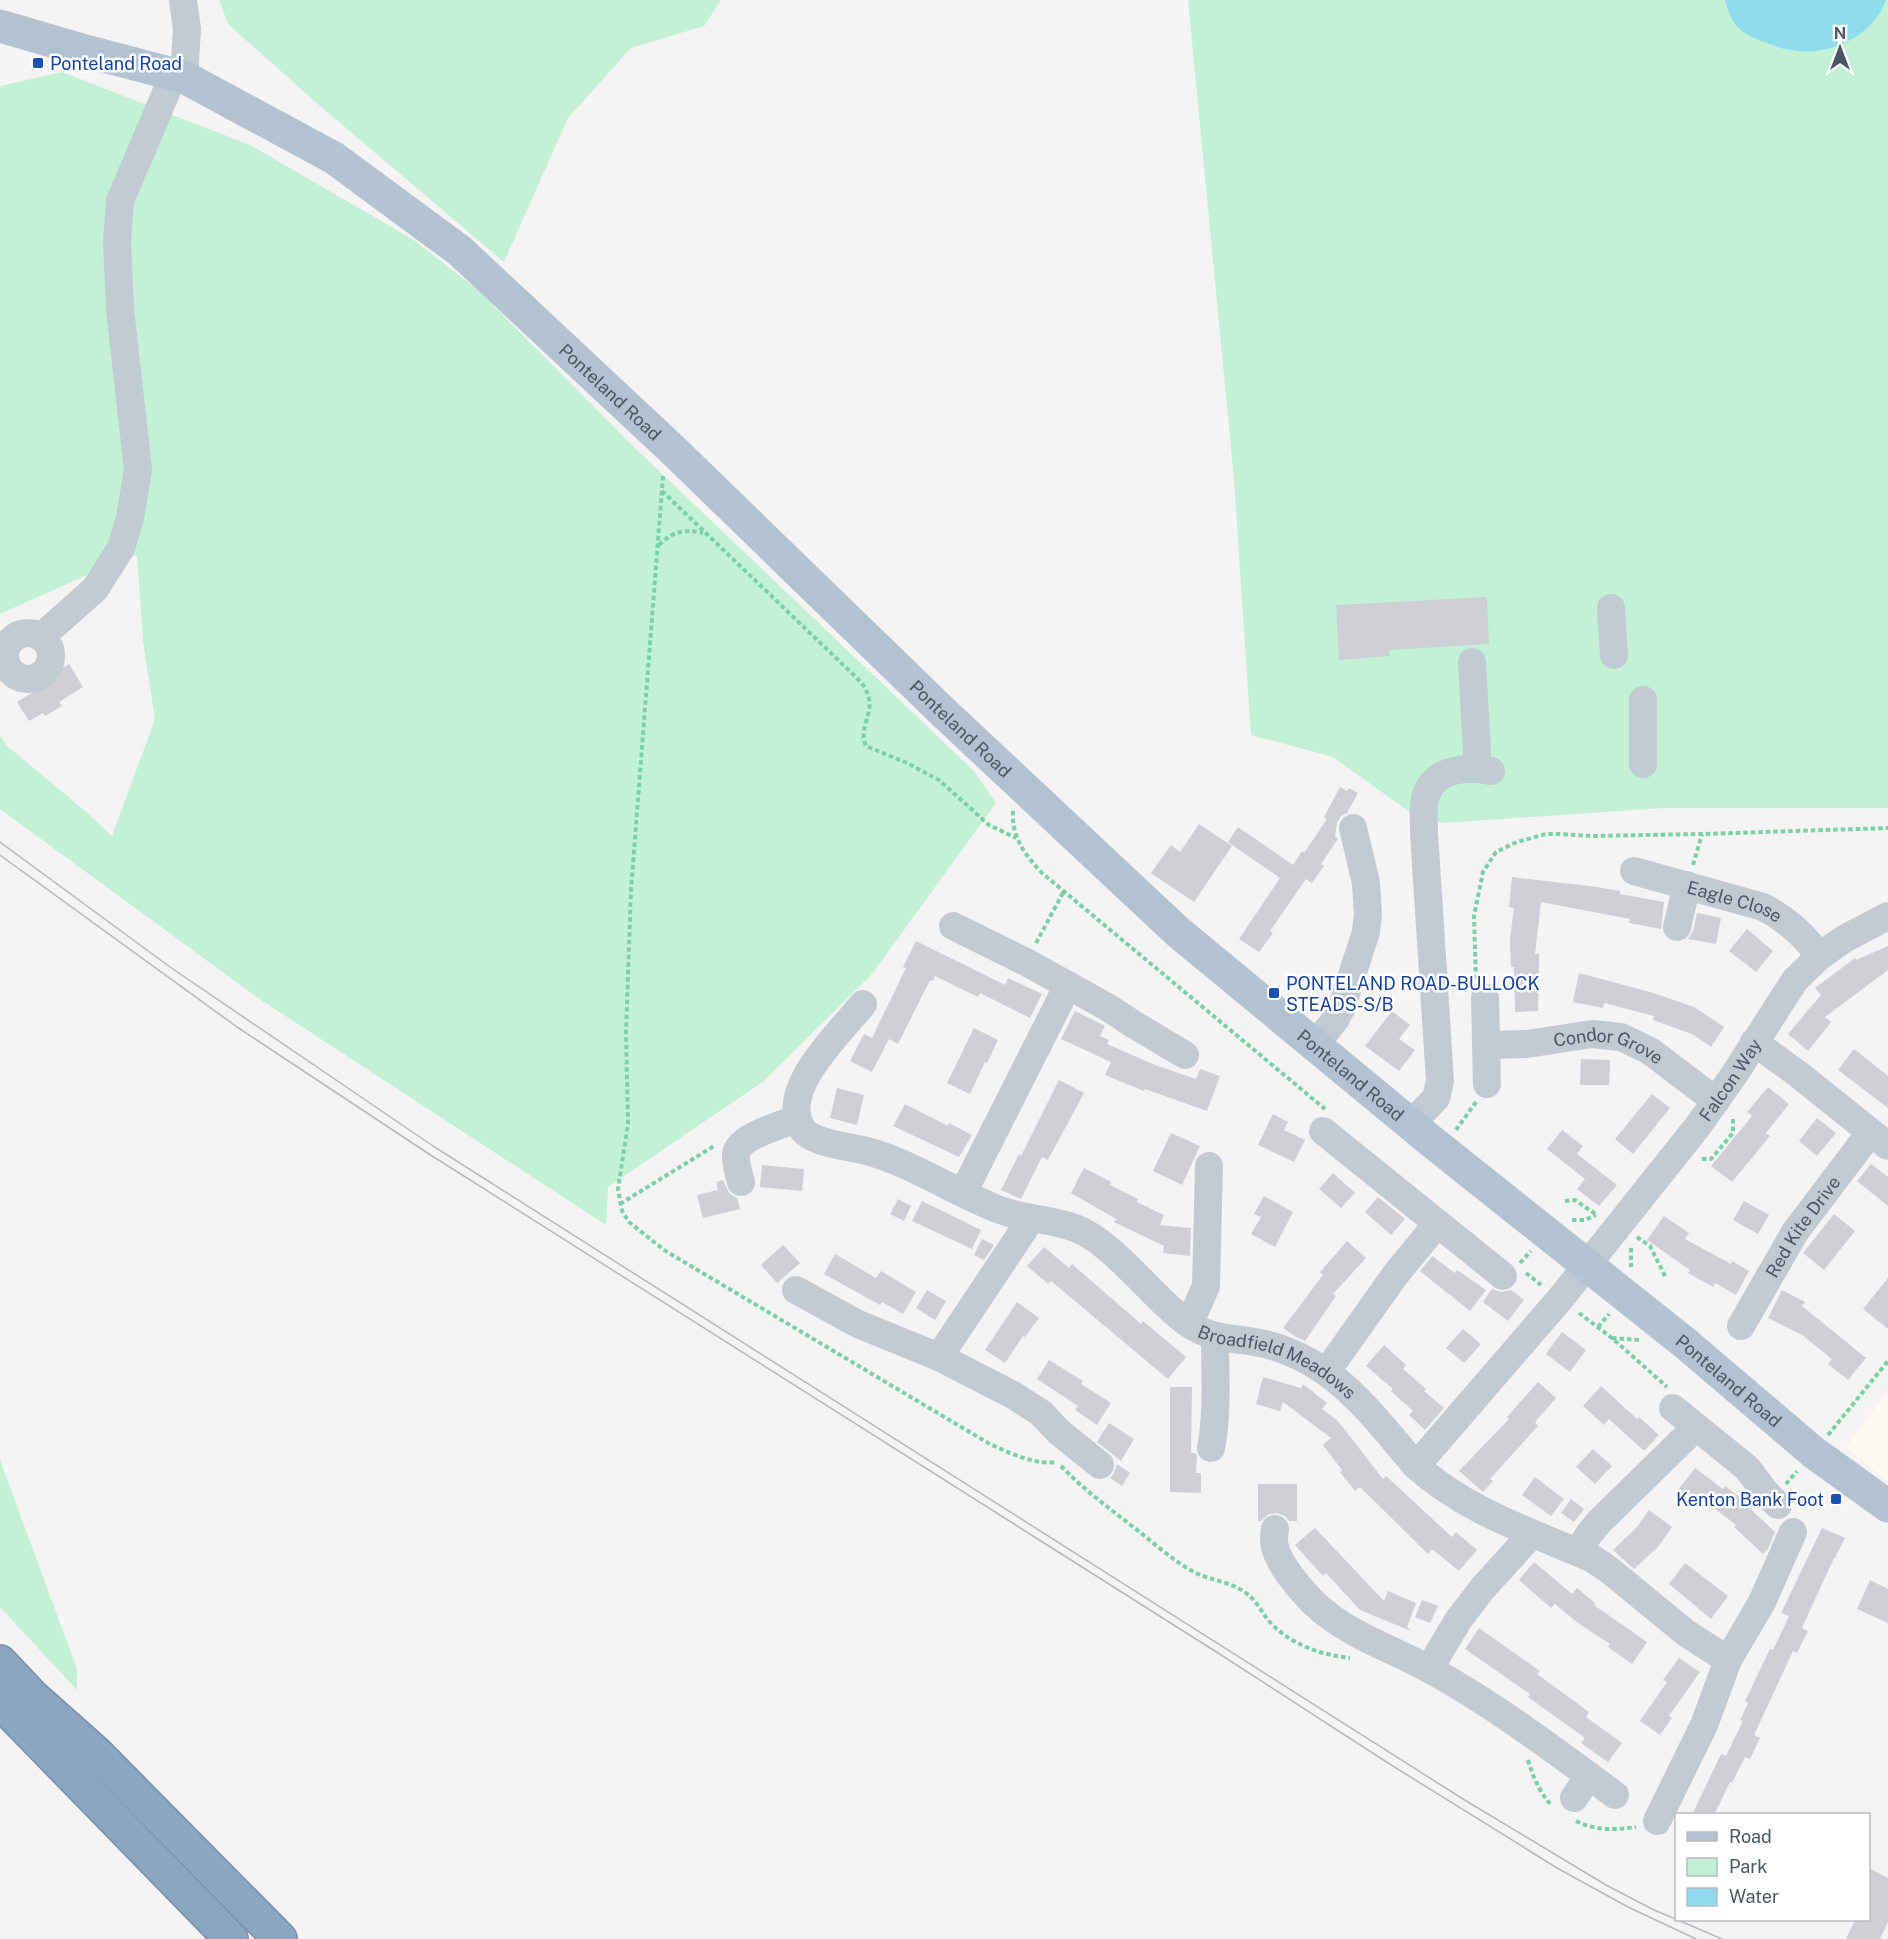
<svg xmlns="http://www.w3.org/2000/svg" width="1888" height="1939" font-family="'Public Sans',sans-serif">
<rect width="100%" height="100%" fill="#f5f3f3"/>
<path fill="#fdf9ef" d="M1888,1391V1482L1846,1447Z"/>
<path fill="#c3f1d5" d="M219,0H721L704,26L631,48L568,118L504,262L320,106L228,24Z
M1188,0H1888V808H1663L1443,823L1408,811L1333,757L1251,735L1234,479Z
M62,72L250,145L414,240L479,291L635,448L974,771L996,803L872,974L764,1081L608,1187L606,1225L258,998L0,809V735L7,746L84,810L112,836L155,719L143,641L137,555L107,566L0,614V86Z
M0,1460L77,1669V1690L0,1607Z"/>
<path fill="#90daee" d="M1725,0H1886C1873,37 1828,57 1791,50C1782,49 1773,45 1764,42C1754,38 1743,34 1736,25C1730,17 1728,10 1725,0Z"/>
<path fill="#cdcfd5" d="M1487,597L1489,644L1389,650L1390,656L1339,660L1336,605Z
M69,664L83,687L59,702L62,706L45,716L43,713L29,721L17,702L33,692L31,689Z
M1340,787L1347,791L1349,788L1358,793L1347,813L1341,816L1337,823L1335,836L1338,839L1321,864L1324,866L1312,883L1306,879L1270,931L1273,933L1259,952L1239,939L1280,878L1228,842L1238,827L1293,865L1302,851L1304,853L1327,819L1324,817Z
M1199,824L1232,846L1194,902L1151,873L1171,845L1180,852Z
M1512,877L1597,887L1620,891V894L1664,902L1661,929L1629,923L1630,919L1541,902L1535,954H1539L1538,1011L1515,1012L1514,967H1511L1510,939L1514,908L1509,907Z
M1697,913L1721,918L1716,944L1688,939L1693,931Z
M1747,929L1773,951L1756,972L1729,951Z
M916,941L1005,985L1008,978L1042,994L1030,1018L980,993L978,997L935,976L933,981L930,980L898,1044L889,1039L872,1072L850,1061L864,1034L872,1038L906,968L903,967Z
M1888,946V970L1825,1017L1831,1022L1808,1051L1788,1034L1821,995L1815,988L1855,958L1856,960Z
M1579,973L1650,992L1694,1007L1724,1027L1711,1047L1692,1034L1653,1020L1654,1016L1604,1003L1603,1008L1573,1002Z
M1075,1011L1105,1026L1100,1036L1109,1040L1107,1044L1155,1065L1196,1079L1200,1069L1220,1076L1207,1111L1145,1089L1144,1091L1105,1075L1111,1062L1061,1039Z
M1392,1011L1410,1025L1399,1039L1415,1050L1399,1071L1365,1046Z
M974,1028L998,1040L987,1063L985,1062L970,1094L947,1083Z
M1854,1049L1888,1076V1108L1838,1070Z
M1581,1059L1610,1060L1609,1085H1580Z
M1059,1080L1084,1093L1048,1160L1042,1157L1021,1199L1019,1198L1001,1190L1019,1154L1021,1156Z
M1768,1087L1789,1104L1766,1133L1770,1136L1732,1182L1711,1166L1752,1116L1747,1112Z
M837,1088L864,1095L857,1125L830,1118Z
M1652,1094L1670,1108L1633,1154L1615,1139Z
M905,1104L948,1126L949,1123L972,1135L959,1157L893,1126Z
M1273,1114L1288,1122L1284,1130L1305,1140L1294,1162L1258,1145Z
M1817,1118L1836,1133L1817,1156L1799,1141Z
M1562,1130L1583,1146L1577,1154L1617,1185L1599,1206L1577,1189L1585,1179L1547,1149Z
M1171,1133L1200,1146L1182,1185L1153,1171Z
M1871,1164L1888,1177V1206L1857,1181Z
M762,1165L804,1169L802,1191L760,1187Z
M1084,1168L1111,1182L1110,1185L1138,1199L1137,1202L1164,1215L1160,1225L1191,1228L1190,1256L1163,1253L1164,1246L1114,1222L1115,1220H1118L1071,1193Z
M1333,1173L1355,1193L1341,1208L1319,1189Z
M723,1180L729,1193L737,1198L740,1209L703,1218L697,1195L718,1190L716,1182Z
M1264,1196L1293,1212L1275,1247L1251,1234L1261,1217L1254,1214Z
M1378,1197L1405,1219L1391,1235L1365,1212Z
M898,1199L911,1206L904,1221L890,1214Z
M922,1201L981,1230L972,1249L912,1221Z
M1744,1201L1769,1215L1758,1234L1733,1220Z
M1834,1214L1855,1231L1824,1270L1803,1253Z
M1664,1216L1689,1233L1685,1239L1731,1264L1732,1261L1749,1271L1736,1295L1715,1283L1713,1287L1688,1273L1690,1270L1647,1240Z
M982,1239L994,1245L984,1260L974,1255Z
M1347,1241L1366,1258L1333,1294L1336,1296L1305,1341L1296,1337L1283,1328L1323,1275L1320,1272Z
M783,1245L800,1263L777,1283L761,1265Z
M1044,1247L1069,1268L1072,1264L1141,1324L1143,1321L1186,1357L1168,1379L1051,1281L1048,1284L1027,1266Z
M835,1254L876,1278L881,1271L916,1292L903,1314L882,1302L880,1305L824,1274Z
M1432,1256L1455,1273L1457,1270L1486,1290L1470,1311L1420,1271Z
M1888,1278V1329L1863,1309Z
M1492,1289L1501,1292L1511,1290L1524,1300L1508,1321L1483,1302Z
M927,1290L946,1301L935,1320L916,1308Z
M1782,1290L1805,1302L1802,1306L1866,1358L1848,1380L1828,1364L1832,1359L1802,1335L1768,1318Z
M1017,1302L1039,1318L1025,1337L1023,1336L1005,1363L985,1350Z
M1463,1329L1481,1344L1464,1363L1446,1348Z
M1562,1332L1586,1350L1570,1372L1546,1354Z
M1384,1345L1406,1365L1403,1369L1426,1389L1424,1391L1444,1408L1425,1430L1409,1415L1413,1411L1391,1391L1393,1389L1366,1366Z
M1049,1360L1083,1381L1081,1384L1111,1403L1097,1425L1075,1410L1078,1406L1037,1379Z
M1263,1377L1301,1388L1303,1384L1327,1403L1322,1409L1338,1421L1383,1479L1386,1476L1452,1537L1456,1532L1477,1550L1459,1571L1432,1549L1428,1554L1360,1487L1355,1491L1340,1472L1342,1470L1323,1445L1331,1438L1283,1402L1280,1411L1256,1404Z
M1538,1382L1556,1398L1535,1422L1538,1426L1490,1479L1493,1481L1483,1492L1459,1471L1509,1419L1507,1417Z
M1601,1386L1637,1419L1639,1417L1659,1435L1644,1451L1609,1419L1604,1425L1583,1406Z
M1170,1387H1192L1191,1453H1195L1197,1455L1196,1473H1201V1493L1170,1492Z
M1109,1423L1134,1439L1121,1461L1097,1442Z
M1593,1449L1612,1466L1595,1484L1576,1467Z
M1117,1464L1130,1473L1122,1486L1110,1478L1113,1475Z
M1695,1468L1723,1489L1725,1486L1745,1501L1744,1503L1775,1532L1768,1549L1763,1554L1734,1527L1736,1525L1705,1501L1700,1507L1678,1490Z
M1535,1477L1564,1499L1551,1516L1522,1495Z
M1258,1484H1297V1521H1289L1285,1516L1277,1513L1269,1514L1261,1521H1258Z
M1571,1499L1584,1509L1574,1522L1561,1513Z
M1649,1510L1672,1527L1658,1547L1634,1569L1613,1550L1637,1527Z
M1315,1528L1384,1601L1388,1591L1416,1603L1407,1627L1411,1631L1360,1610L1326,1573L1323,1576L1295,1545Z
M1822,1528L1845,1538L1835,1558H1834L1802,1628L1808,1631L1797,1653L1793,1651L1754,1735L1760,1738L1750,1759L1745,1757L1732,1783L1730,1782L1714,1815H1692L1721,1754L1726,1756L1743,1721L1740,1720L1748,1703L1745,1701L1770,1649L1773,1650L1789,1616L1781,1613Z
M1534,1562L1572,1594L1577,1588L1595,1603L1594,1605L1647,1642L1632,1664L1608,1647L1610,1644L1578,1623L1555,1604L1551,1608L1519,1580Z
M1685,1563L1728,1596L1711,1619L1669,1584Z
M1870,1580L1888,1589V1623L1857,1609Z
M1422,1600L1438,1606L1430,1623L1415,1617Z
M1479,1628L1540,1671L1537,1674L1589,1712L1586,1717L1622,1743L1608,1762L1581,1743L1585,1738L1528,1697L1530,1694L1465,1649Z
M1679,1658L1700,1672L1669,1716L1672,1718L1660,1735L1640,1721L1667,1682L1663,1680Z
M1869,1868L1888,1878V1922L1880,1939H1846L1855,1920H1869Z"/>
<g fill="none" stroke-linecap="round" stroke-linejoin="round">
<defs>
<path id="highway" d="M0,1662L33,1697L96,1753L280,1939
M0,1702L231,1939"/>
</defs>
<use href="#highway" stroke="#7690ad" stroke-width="36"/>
<path stroke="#7ad0a6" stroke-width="4" stroke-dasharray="4.5 3" stroke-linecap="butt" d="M663,476L631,890L626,1032L628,1124L618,1189L622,1211L629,1222L664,1250L988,1443C1010,1453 1033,1465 1057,1462
M662,491L860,681C883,709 856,723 866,746L907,763L939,780L989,825L1016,838
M659,545C673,531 684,529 703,533
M1013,811C1011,836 1025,855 1042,873L1325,1109
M1693,865L1702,834
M1036,943L1064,891
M1476,979L1474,916L1483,872L1496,852L1517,842L1546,834H1559L1592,836L1702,834L1888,828
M1456,1130L1476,1102
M1702,1159H1711L1733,1133V1117
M1565,1201L1575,1200L1597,1215
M620,1204L714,1146
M1572,1220H1585L1596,1215
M1637,1237L1650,1246L1666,1278
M1631,1248V1267
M1520,1263L1531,1251
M1526,1273L1541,1285
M1579,1313L1612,1338L1667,1387
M1598,1327L1609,1314
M1612,1338L1639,1340
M1828,1435L1888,1361
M1061,1466C1085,1491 1113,1511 1141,1533C1157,1546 1174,1561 1192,1571C1208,1580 1228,1581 1243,1591C1256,1599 1260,1610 1269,1621C1289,1644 1321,1655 1350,1658
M1786,1484L1797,1471
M1528,1760C1533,1777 1540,1793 1552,1806
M1576,1821C1596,1831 1615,1830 1636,1827"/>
<g stroke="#c1cad2" stroke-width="28">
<path d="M183,0L187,29L184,77"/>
<path d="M1611,608L1614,655"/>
<circle cx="28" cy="656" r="23"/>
<path d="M41,637L95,589L121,548L130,518L138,470L120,309L117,241L120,201L174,74"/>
<path d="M1472,662L1477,751L1476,768"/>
<path d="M1643,764V700"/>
<path id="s1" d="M1634,871L1763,907C1787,919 1803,935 1820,956"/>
<path d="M953,926L1026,962L1109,1008L1133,1024L1185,1055"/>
<path d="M1677,927L1687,885"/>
<path d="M1485,998L1487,1084"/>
<path id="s2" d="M863,1004C841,1032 779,1088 801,1127C810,1144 850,1146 867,1151C914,1164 955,1193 1000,1210C1025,1219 1051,1219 1075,1228C1113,1242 1152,1297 1186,1322C1215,1343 1239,1336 1272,1346C1339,1366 1372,1415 1416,1466C1469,1513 1530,1531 1593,1559L1608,1569L1686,1633L1728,1660"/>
<path d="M1754,1042L1798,1074L1888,1146"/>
<path d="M1315,1045L1335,1020L1341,1009L1366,932L1368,915L1366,883L1353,828"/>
<path id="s3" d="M1487,1045L1527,1044L1592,1034L1621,1037L1650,1051L1716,1101"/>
<path d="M1411,1124L1436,1098L1440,1081L1424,833C1424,821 1422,807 1426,795C1435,768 1468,766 1491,771"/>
<path d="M1323,1131L1503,1276"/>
<path d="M741,1182C739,1174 735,1162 736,1154C739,1136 782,1125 797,1119"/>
<path d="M963,1193L1068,985"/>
<path d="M796,1290L858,1324L939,1357L1013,1395L1041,1413L1059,1432L1100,1465"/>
<path d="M1186,1321L1196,1309L1206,1286L1209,1166"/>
<path id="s4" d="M1741,1326L1795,1232L1870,1133"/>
<path d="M939,1357L1031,1219"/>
<path d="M1327,1371L1396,1274L1437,1224"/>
<path d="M1673,1408L1747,1468L1766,1493L1778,1505"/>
<path d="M1211,1448C1218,1411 1215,1374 1215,1337"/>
<path id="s5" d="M1416,1466L1560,1299L1698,1126L1734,1075L1795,980L1820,956L1844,939L1888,916"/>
<path d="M1275,1529C1274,1535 1273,1541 1275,1547C1280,1568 1311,1603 1328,1615C1358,1638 1396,1651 1429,1669C1495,1705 1554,1750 1615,1795"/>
<path d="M1578,1552L1589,1534L1600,1521L1696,1427"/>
<path d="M1429,1669L1459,1619L1482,1589L1532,1534"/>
<path d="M1574,1798L1589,1776"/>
<path d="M1657,1821L1704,1725L1728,1660L1762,1602L1793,1532"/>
</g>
<path stroke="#b3c2d1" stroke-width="33" id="s6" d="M0,26L89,52L184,77L334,158L460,251L675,452L943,712L1178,932L1431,1141L1685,1343L1813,1452L1888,1506"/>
<use href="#highway" stroke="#8ba5c1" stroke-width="33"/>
<path stroke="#b5b8bd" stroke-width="1.5" d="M0,842L170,967L433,1146L1463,1799L1606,1885L1652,1909L1722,1939
M0,855L237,1027L429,1154L1218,1653L1388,1763L1557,1868L1628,1907L1696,1939"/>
</g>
<g fill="#1a4fb4" stroke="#fff" stroke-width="2">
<rect x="32" y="57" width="12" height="12" rx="3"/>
<rect x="1268" y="987" width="12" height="12" rx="3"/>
<rect x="1830" y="1493" width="12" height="12" rx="3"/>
</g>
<g text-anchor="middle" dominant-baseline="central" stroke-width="5" stroke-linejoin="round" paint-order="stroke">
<g font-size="18" fill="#164399" stroke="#fff" text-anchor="start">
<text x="50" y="63">Ponteland Road</text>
<text x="1286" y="983">PONTELAND ROAD-BULLOCK<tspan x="1286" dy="21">STEADS-S/B</tspan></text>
<text x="1824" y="1499" text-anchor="end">Kenton Bank Foot</text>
</g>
<g font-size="18" fill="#4a5661" stroke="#fff">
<text stroke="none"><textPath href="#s6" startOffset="724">Ponteland Road</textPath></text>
<text stroke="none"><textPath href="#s6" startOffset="1210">Ponteland Road</textPath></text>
<text stroke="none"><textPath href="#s1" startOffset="105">Eagle Close</textPath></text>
<text stroke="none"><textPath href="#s3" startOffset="124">Condor Grove</textPath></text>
<text stroke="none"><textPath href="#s6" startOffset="1732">Ponteland Road</textPath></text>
<text stroke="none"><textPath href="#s5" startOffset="498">Falcon Way</textPath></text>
<text stroke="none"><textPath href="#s4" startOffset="117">Red Kite Drive</textPath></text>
<text stroke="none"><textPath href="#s2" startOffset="687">Broadfield Meadows</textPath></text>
<text stroke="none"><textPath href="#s6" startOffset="2218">Ponteland Road</textPath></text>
</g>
</g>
<rect x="1675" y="1813" width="195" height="108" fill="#ffffff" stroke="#b7bbc0" stroke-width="1.5"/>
<rect x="1687" y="1832" width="30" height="9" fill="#b3c2d1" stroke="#b7bbc0" stroke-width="1.5"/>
<text x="1729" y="1843" font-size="18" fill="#4a5661">Road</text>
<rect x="1687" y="1858" width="30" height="18" fill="#c3f1d5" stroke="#b7bbc0" stroke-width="1.5"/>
<text x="1729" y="1873" font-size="18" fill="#4a5661">Park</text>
<rect x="1687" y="1888" width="30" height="18" fill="#90daee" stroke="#b7bbc0" stroke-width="1.5"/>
<text x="1729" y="1903" font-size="18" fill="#4a5661">Water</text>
<g transform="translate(1840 48)" stroke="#ffffff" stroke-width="4.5" paint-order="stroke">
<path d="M0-4.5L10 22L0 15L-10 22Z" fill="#4a5661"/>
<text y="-9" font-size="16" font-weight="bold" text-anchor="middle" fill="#4a5661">N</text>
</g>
</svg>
